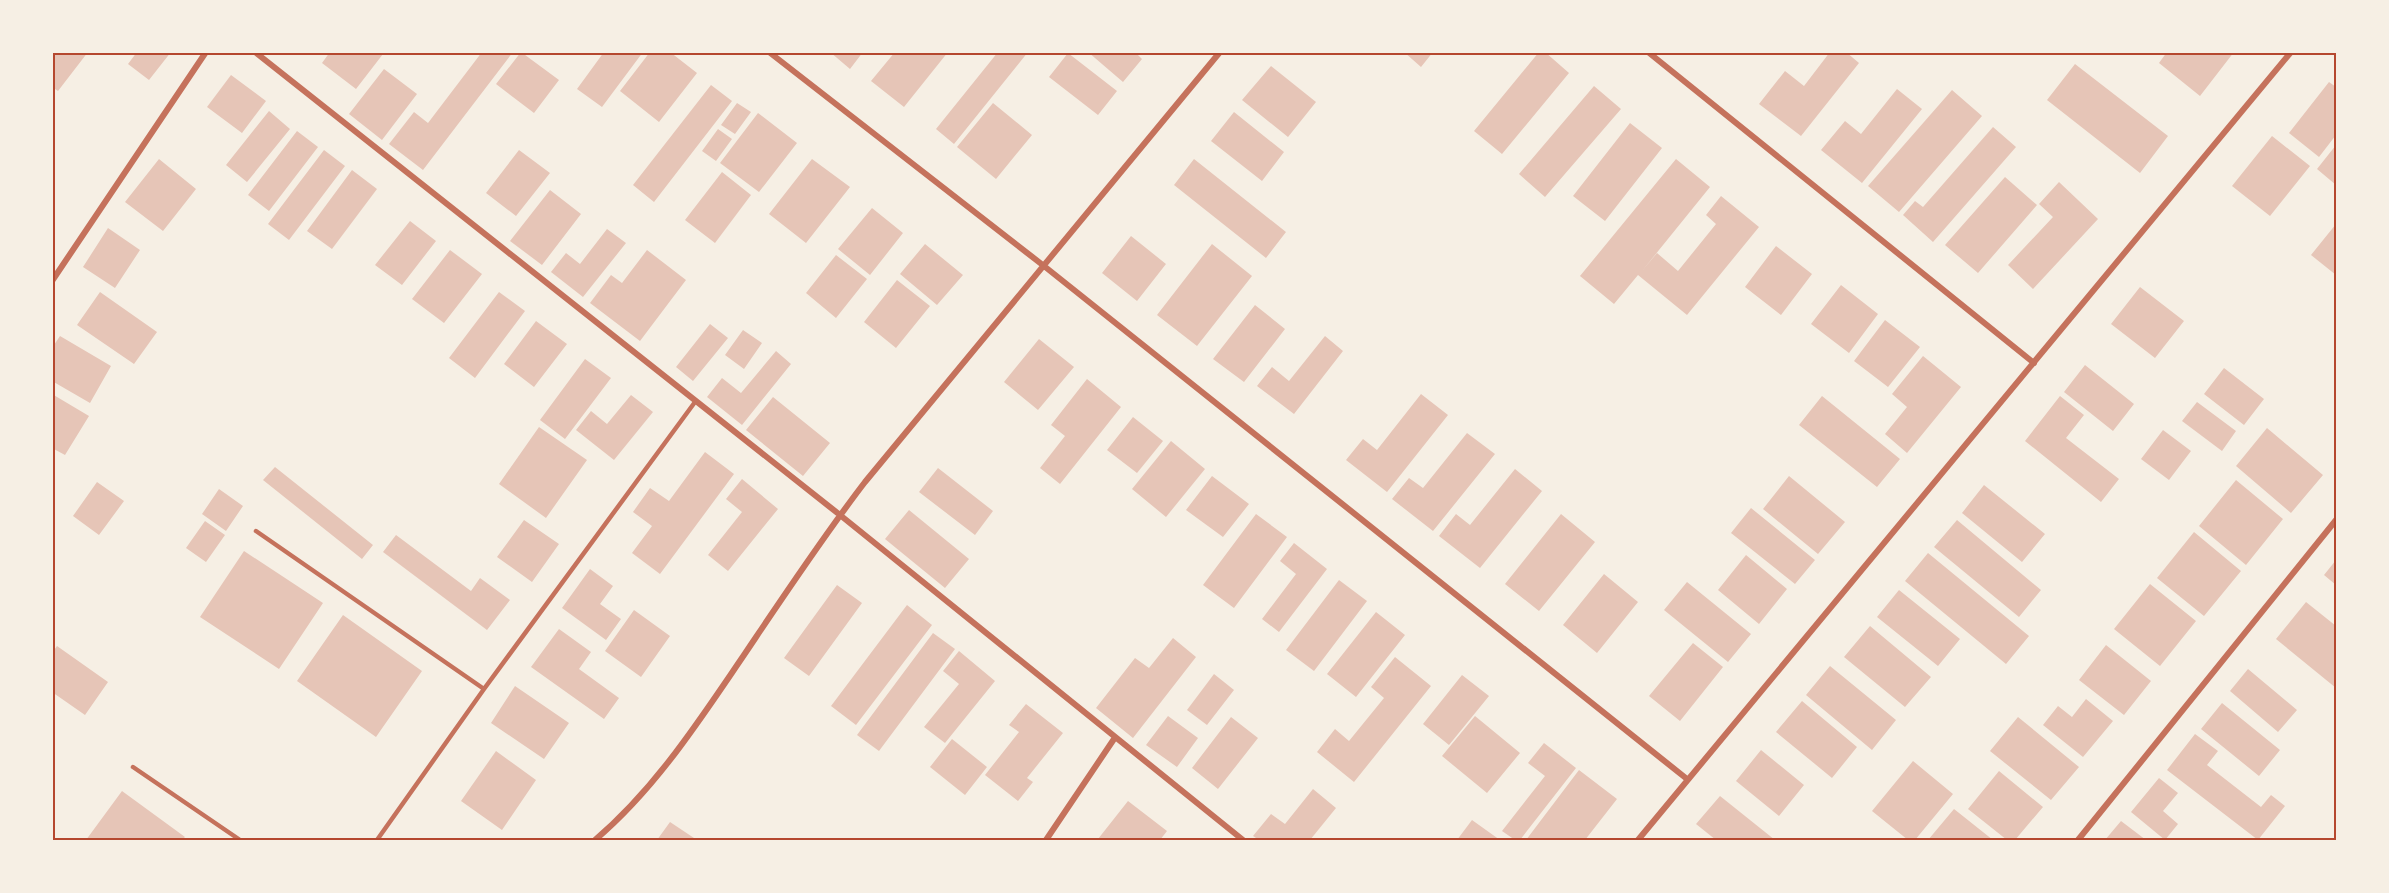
<svg xmlns="http://www.w3.org/2000/svg" width="2389" height="893" font-family="'Source Sans 3',sans-serif">
<rect width="100%" height="100%" fill="#f6efe4"/>
<path fill="#e6c5b7" d="M52,52H88L58,91L52,87Z
M137,52H171L149,80L128,64Z
M330,52H380L383,54L356,89L322,63Z
M482,52H513L423,170L389,144L414,112L428,123Z
M521,52L559,80L534,113L496,84Z
M604,52H643L602,107L577,89Z
M650,52H670L697,73L659,122L620,91Z
M830,52H863L850,69Z
M895,52H948L904,107L871,81Z
M998,52H1028L954,144L936,129Z
M1088,52H1135L1142,59L1123,82Z
M1404,52H1433L1421,67Z
M1539,52H1545L1569,73L1502,154L1474,131Z
M1830,52H1846L1859,63L1801,136L1759,104L1785,71L1804,86Z
M2167,52H2234L2200,96L2159,63Z
M1068,53L1117,91L1098,115L1049,77Z
M2075,64L2168,136L2140,173L2047,100Z
M1271,66L1316,102L1288,137L1242,100Z
M384,69L417,94L382,140L349,114Z
M231,75L266,101L242,133L207,107Z
M2329,82L2336,87V135L2319,157L2289,133Z
M711,85L732,101L654,202L633,185Z
M1594,86L1621,109L1545,197L1519,174Z
M1897,89L1922,109L1862,183L1821,150L1845,121L1861,134Z
M1952,90L1982,116L1899,212L1868,186Z
M737,103L751,112L735,134L721,125Z
M993,103L1032,135L996,179L957,147Z
M269,111L290,129L247,182L226,165Z
M1234,112L1284,152L1262,181L1211,141Z
M758,113L797,143L759,192L720,163Z
M1630,123L1662,148L1605,221L1573,196Z
M1993,127L2016,147L1933,242L1903,215L1915,201L1923,207Z
M718,129L732,139L716,161L702,151Z
M297,131L318,147L269,211L248,195Z
M2272,136L2310,166L2270,216L2232,186Z
M2336,145V185L2317,169Z
M324,150L345,166L289,240L268,224Z
M519,150L550,173L516,216L486,193Z
M159,159L196,189L163,231L125,202Z
M812,159L850,187L806,243L769,214Z
M1194,159L1286,232L1266,258L1174,185Z
M1676,159L1710,187L1642,271L1657,253L1678,271L1716,224L1706,215L1721,196L1759,227L1687,315L1638,275L1614,304L1580,276Z
M352,170L377,189L332,249L307,231Z
M722,172L751,195L715,243L685,220Z
M2005,177L2037,205L1978,273L1945,245Z
M2059,182L2098,219L2033,289L2008,265L2053,217L2039,204Z
M550,190L581,214L542,265L510,241Z
M872,208L903,233L870,275L838,249Z
M410,221L436,241L402,285L375,265Z
M2336,224V275L2311,255Z
M108,228L140,250L115,288L83,267Z
M607,229L626,243L583,297L551,272L566,253L580,264Z
M1131,236L1166,264L1137,301L1102,273Z
M925,244L963,275L937,305L900,274Z
M1212,244L1252,276L1197,346L1157,315Z
M1776,246L1812,274L1781,315L1745,287Z
M450,250L482,274L444,323L412,299Z
M647,250L686,280L640,341L590,303L611,275L622,283Z
M836,255L867,279L836,318L806,293Z
M897,280L930,306L896,348L864,322Z
M1841,285L1878,314L1849,353L1811,324Z
M2140,287L2184,321L2155,358L2111,324Z
M100,292L157,332L134,364L77,325Z
M499,292L525,311L475,378L449,358Z
M1255,305L1285,329L1244,382L1213,359Z
M1885,320L1920,347L1888,387L1854,361Z
M536,321L567,344L534,387L504,364Z
M710,324L728,338L693,381L676,367Z
M743,330L762,343L744,369L725,355Z
M60,336L111,366L90,403L52,381V348Z
M1325,336L1343,351L1294,414L1257,386L1272,367L1289,381Z
M1039,339L1074,367L1038,410L1004,382Z
M776,351L791,364L742,425L707,397L722,378L741,393Z
M1923,356L1961,387L1907,453L1885,434L1907,407L1892,394Z
M585,359L611,378L565,439L540,420Z
M2085,365L2134,404L2113,431L2064,392Z
M2224,368L2264,399L2244,425L2204,394Z
M1087,379L1121,407L1060,484L1040,468L1065,436L1051,425Z
M52,394L89,416L65,455L52,448Z
M1421,394L1448,415L1387,492L1346,460L1363,439L1377,450Z
M631,395L653,412L614,460L576,430L591,411L607,424Z
M1822,396L1900,459L1877,487L1799,425Z
M2060,396L2084,415L2066,438L2119,479L2101,502L2025,441Z
M773,397L830,443L803,476L746,430Z
M2197,402L2236,431L2222,451L2182,421Z
M1133,417L1163,441L1137,473L1107,450Z
M539,427L587,460L546,518L499,484Z
M2267,428L2323,475L2291,513L2236,466Z
M2163,430L2191,451L2169,480L2141,459Z
M1467,433L1495,454L1433,531L1392,499L1409,478L1423,488Z
M1171,441L1205,469L1166,517L1132,489Z
M705,452L734,474L660,574L632,553L652,526L633,512L650,488L669,501Z
M275,467L373,545L362,559L263,480Z
M938,468L993,511L975,535L919,492Z
M1515,469L1542,491L1480,568L1439,536L1456,514L1470,525Z
M1212,476L1249,504L1223,537L1186,510Z
M1789,476L1845,522L1818,554L1763,509Z
M742,479L778,509L728,571L708,555L742,512L726,499Z
M2236,480L2283,519L2246,565L2199,526Z
M97,482L124,501L99,535L73,516Z
M1984,485L2045,534L2022,562L1962,513Z
M219,489L243,506L226,531L202,514Z
M1751,508L1815,560L1795,584L1731,533Z
M909,510L969,559L945,588L885,539Z
M1256,514L1287,537L1234,608L1203,585Z
M1561,514L1595,542L1539,611L1505,584Z
M524,520L559,544L532,582L497,557Z
M1957,520L2041,590L2019,617L1934,547Z
M205,521L225,535L206,562L186,548Z
M2194,532L2241,571L2204,616L2157,578Z
M396,535L471,591L480,578L510,600L487,630L383,552Z
M1294,543L1327,569L1279,632L1262,619L1296,574L1280,561Z
M244,551L323,603L279,669L200,617Z
M1928,553L2029,636L2006,664L1905,581Z
M1746,555L1787,589L1759,624L1718,590Z
M2336,560V585L2324,575Z
M590,569L613,586L600,604L621,619L606,640L562,608Z
M1604,574L1638,602L1597,653L1563,625Z
M1339,580L1367,601L1314,671L1286,650Z
M1687,582L1751,634L1728,662L1664,610Z
M2150,584L2196,621L2160,666L2114,629Z
M837,585L862,603L809,676L784,658Z
M1899,590L1960,639L1938,666L1877,617Z
M2306,602L2336,626V688L2276,639Z
M907,605L932,625L856,725L831,706Z
M634,610L670,636L641,677L605,651Z
M1376,612L1405,635L1356,697L1327,674Z
M343,615L422,671L376,737L297,681Z
M1870,626L1931,677L1905,707L1844,657Z
M559,629L591,652L579,669L619,698L604,719L531,667Z
M933,633L955,649L879,751L857,735Z
M1173,638L1196,657L1133,738L1096,708L1135,658L1149,668Z
M1693,643L1723,667L1680,721L1649,696Z
M2106,645L2151,681L2124,715L2079,680Z
M57,646L108,682L85,715L52,692V653Z
M959,651L995,681L945,743L924,727L959,684L943,671Z
M1395,657L1431,686L1354,782L1317,752L1335,729L1349,741L1384,698L1371,687Z
M1830,666L1896,720L1872,750L1806,695Z
M2248,669L2297,710L2278,732L2230,691Z
M1214,674L1234,690L1207,725L1187,710Z
M1462,675L1489,696L1449,745L1423,724Z
M515,686L569,723L544,759L491,723Z
M2086,699L2113,721L2083,757L2043,725L2058,706L2072,717Z
M1802,701L1857,747L1832,778L1776,732Z
M2222,703L2280,750L2259,776L2201,729Z
M1026,704L1063,733L1027,778L1033,782L1018,801L985,775L1019,732L1009,725Z
M1168,716L1198,738L1177,767L1146,745Z
M1475,716L1520,753L1487,793L1442,756Z
M1231,717L1258,738L1218,789L1192,768Z
M2018,717L2079,767L2051,800L1990,751Z
M2195,734L2218,751L2207,765L2261,807L2271,795L2285,806L2258,840L2167,770Z
M952,739L987,767L965,795L930,767Z
M1544,743L1576,768L1520,840H1515L1502,831L1545,776L1528,763Z
M1761,750L1804,785L1779,816L1736,781Z
M496,751L536,780L502,830L461,801Z
M1913,761L1953,794L1915,840H1908L1872,811Z
M1579,770L1617,799L1585,840H1526Z
M1999,771L2043,807L2015,840H2007L1968,809Z
M2159,778L2178,793L2163,811L2178,824L2165,840L2131,812Z
M1313,789L1336,808L1310,840H1259L1253,836L1271,814L1285,824Z
M122,791L185,837L182,840H86Z
M1720,796L1775,840H1716L1696,824Z
M1128,801L1167,831L1160,840L1098,839Z
M1954,809L1993,840H1928Z
M1472,820L1500,840H1457Z
M2121,821L2146,840H2105Z
M670,822L697,840H657Z"/>
<g fill="none" stroke-linecap="round" stroke-linejoin="round">
<path stroke="#c5725c" stroke-width="4.5" d="M256,531L484,689
M133,767L240,840
M377,840L484,689L695,402"/>
<path stroke="#c5725c" stroke-width="6" d="M255,52L840,515L1243,840
M769,52L1044,266L1687,779
M1648,52L2034,363
M52,281L206,52
M595,840C656,788 699,721 744,655C783,597 822,538 865,482L1220,52
M1046,840L1114,739
M1638,840L2291,52
M2078,840L2336,520"/>
</g>
<rect width="2389" height="893" fill="none" stroke="#f6efe4" stroke-width="108"/>
<rect x="54" y="54" width="2281" height="785" fill="none" stroke="#b5482f" stroke-width="2"/>
</svg>
